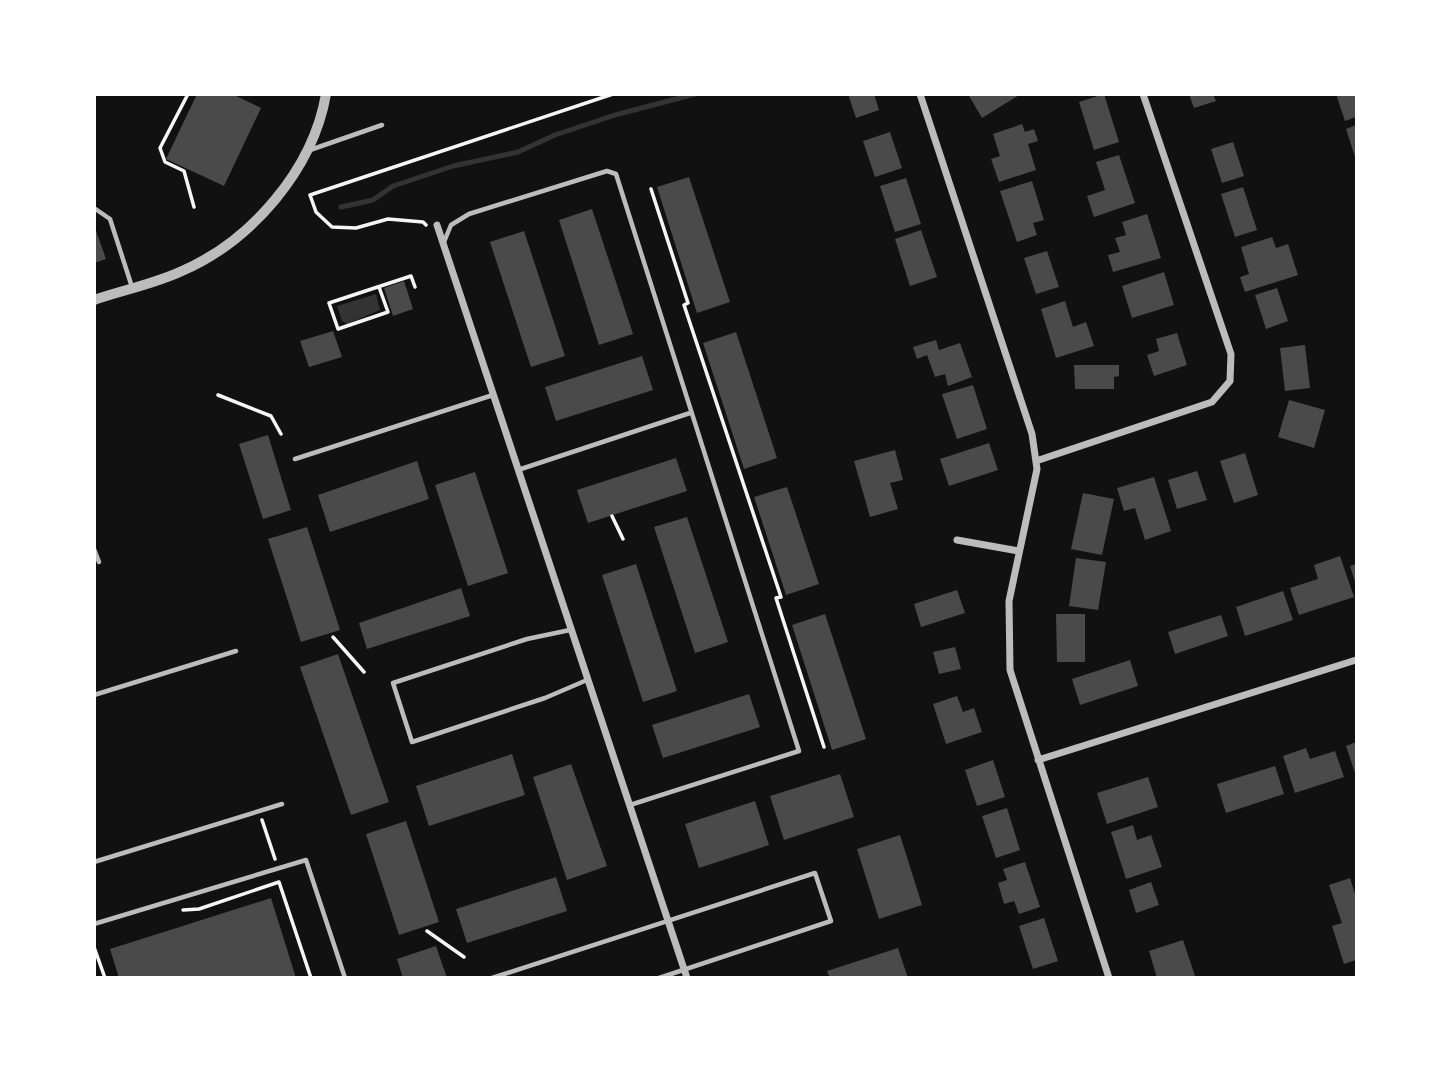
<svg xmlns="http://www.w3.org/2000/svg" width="1451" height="1072" font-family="Inter,sans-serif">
<rect width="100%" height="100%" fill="#111"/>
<path fill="#333" d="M376,294L380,310L347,324L342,321L337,306Z"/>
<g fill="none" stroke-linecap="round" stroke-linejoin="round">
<path stroke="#333" stroke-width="5" d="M341,207L373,200L393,186L453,166L518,152L555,135L615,115L695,94"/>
</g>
<path fill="#4a4a4a" d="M197,94H232L261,108L224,186L166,159Z
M848,94H874L879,110L856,118Z
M968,94H1021L982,118Z
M1104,94L1119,142L1094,150L1079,102Z
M1189,94H1213L1216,101L1194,108Z
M1336,94H1356V117L1345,121Z
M1022,124L1025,132L1034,129L1038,141L1028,144L1036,170L999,182L991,159L1000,156L993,134Z
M1356,125V160L1346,129Z
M890,132L902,168L875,177L863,141Z
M1233,142L1244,176L1222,183L1211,149Z
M1119,155L1135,203L1094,217L1087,196L1105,190L1096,162Z
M689,177L730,302L697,313L657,187Z
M906,178L921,224L895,232L880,186Z
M1032,181L1044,220L1033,223L1037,235L1017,242L1000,191Z
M1243,187L1257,230L1235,237L1221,194Z
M592,209L633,334L599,345L559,220Z
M1147,214L1161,258L1113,272L1108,255L1120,252L1115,238L1126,235L1122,222Z
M94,225L106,259L94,263Z
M921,230L937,277L910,286L895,239Z
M524,231L565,356L531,367L490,242Z
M1272,237L1276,248L1288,244L1298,275L1245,292L1240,277L1249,274L1241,247Z
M1047,251L1059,287L1036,294L1024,258Z
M1164,272L1174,305L1132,318L1122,286Z
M404,281L413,309L393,316L384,288Z
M1277,288L1288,321L1266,329L1255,295Z
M1065,301L1073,327L1086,322L1094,346L1056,358L1041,309Z
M333,331L342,357L309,367L300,341Z
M736,332L777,458L744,469L703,343Z
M1177,333L1187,365L1154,376L1147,355L1159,351L1156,339Z
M936,340L939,350L960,343L972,377L948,386L945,374L935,377L927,355L917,359L913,347Z
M1305,345L1310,388L1285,391L1280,348Z
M642,356L653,390L556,421L545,387Z
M1074,365H1119V376L1114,377V389H1075Z
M973,385L987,429L957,439L942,394Z
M1289,400L1325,410L1314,448L1278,437Z
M268,435L291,510L263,519L239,444Z
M989,443L998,470L949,486L940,459Z
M895,450L903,480L890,483L898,509L870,517L854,461Z
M1245,453L1258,495L1234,503L1220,461Z
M676,458L687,491L588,523L577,490Z
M417,461L429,499L330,532L318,495Z
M1197,471L1207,500L1177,509L1168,480Z
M475,472L508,573L468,586L435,485Z
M1154,477L1171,531L1145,540L1135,508L1124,511L1117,488Z
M787,487L819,584L786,595L754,497Z
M1083,493L1114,499L1102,555L1071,549Z
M687,517L728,642L695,653L654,527Z
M307,527L340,630L301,642L268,539Z
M1340,556L1354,597L1299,615L1290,588L1318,579L1314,565Z
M1076,558L1106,562L1098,610L1069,606Z
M636,564L677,691L643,702L602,575Z
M1356,564V585L1350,566Z
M461,588L470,616L367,649L359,623Z
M957,590L965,613L921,627L914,604Z
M1283,591L1293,620L1245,636L1236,607Z
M825,614L866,739L832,750L792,625Z
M1056,614H1085V662H1057Z
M1221,615L1228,636L1175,654L1168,632Z
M955,647L961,669L939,674L933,652Z
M338,654L389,802L351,815L300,667Z
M1130,660L1138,686L1080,705L1072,679Z
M749,694L760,727L663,758L652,725Z
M957,696L963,712L974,708L982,732L946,744L933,704Z
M1356,742V776L1346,746Z
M1306,748L1310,759L1335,751L1344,777L1295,793L1283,756Z
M512,754L525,795L429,826L416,786Z
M993,760L1005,797L977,806L965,770Z
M571,764L607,866L567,880L533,777Z
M1275,766L1284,794L1226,813L1217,784Z
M840,774L854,817L784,840L770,796Z
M1148,777L1158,807L1107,824L1097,793Z
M755,801L769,845L699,868L685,824Z
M1007,808L1020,850L996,858L982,816Z
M406,821L439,922L399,935L366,834Z
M1133,825L1137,840L1151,835L1162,867L1126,879L1111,832Z
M900,835L922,905L879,919L857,849Z
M1025,862L1040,907L1019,914L1014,901L1004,904L998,883L1007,880L1003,869Z
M556,877L567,911L467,943L456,909Z
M1350,878L1356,897V960L1344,964L1332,926L1342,923L1329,885Z
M1151,882L1159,905L1136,913L1129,890Z
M271,898L296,978H119L110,949Z
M1044,918L1058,961L1033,969L1019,926Z
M1183,940L1195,976L1157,978L1149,951Z
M436,946L447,978H403L397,959Z
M898,948L908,978H830L827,971Z"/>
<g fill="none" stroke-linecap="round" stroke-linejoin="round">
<path stroke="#f5f5f5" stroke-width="3.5" d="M188,94L160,148L165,162L184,171L194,207
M651,189L688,303L684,305L781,597L776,598L824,747
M426,225L423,222L388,219L356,228L332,227L316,212L310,195L613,94
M379,287L388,312L338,329L329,303L411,276L415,287
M218,395L271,416L281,434
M612,516L623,539
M333,637L364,672
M262,820L275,859
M183,910L199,909L279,882L311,978
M427,931L464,957
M94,947L105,978"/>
<path stroke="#bcbcbc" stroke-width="4.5" d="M310,150L382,125
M94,208L110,219L132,287
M444,242L451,225L469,214L607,171L616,174L799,751L630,805
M295,459L493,395
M518,470L690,413
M94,549L99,562
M570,630L527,639L393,683L412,742L545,698L587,680
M94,695L236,651
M94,862L282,804
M94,924L306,860L345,978
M492,978L815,873L831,921L659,978"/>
<path stroke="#bcbcbc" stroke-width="7" d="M920,94L1032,434L1037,469L1009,601L1010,670L1109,978
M437,225L687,978
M1036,461L1212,402L1230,381L1231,354L1143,94
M957,540L1019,551
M1038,760L1356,660"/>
<path stroke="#bcbcbc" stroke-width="10" d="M94,300C123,290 154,284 182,271C251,241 313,170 326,94"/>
</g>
<rect width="1451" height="1072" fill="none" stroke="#ffffff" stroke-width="192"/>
</svg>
